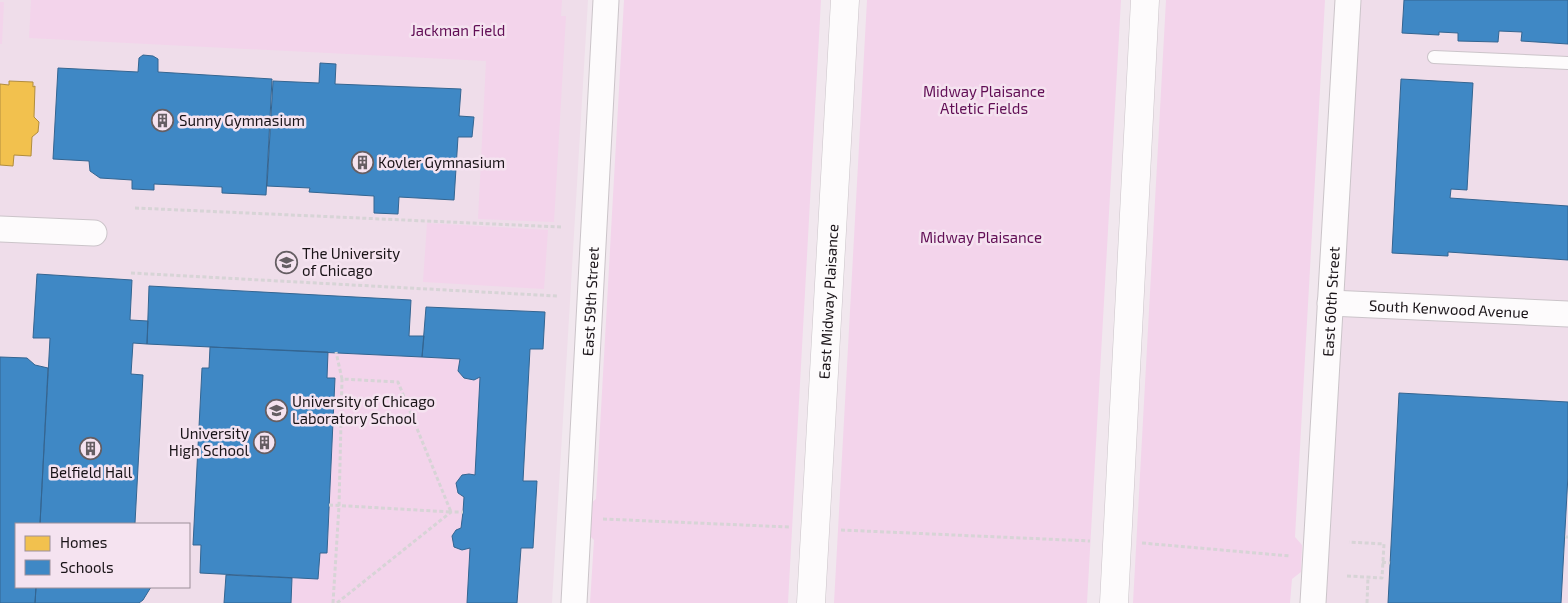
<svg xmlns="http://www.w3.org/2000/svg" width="1568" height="603" font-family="'Exo 2',sans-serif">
<rect width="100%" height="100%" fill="#f1e7ee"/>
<path fill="#efddea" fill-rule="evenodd" d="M0,0H588L552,603H0ZM16,524H189V587H16Z
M1361,0H1568V603H1326Z"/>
<path fill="#f3d4eb" d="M31,0H562L561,16H566L554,222L478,219L486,61L29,38Z
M624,0H821L788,603H590L594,540L588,534L590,504L596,499Z
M867,0H1121L1087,603H834Z
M1166,0H1325L1295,537L1302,545L1301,572L1292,579L1290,603H1133Z
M0,2H4L2,44H0Z
M427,223L548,230L544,289L423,282Z
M328,352L460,359L458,371L463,378L474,380L480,377L475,475L469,474L462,475L456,483L458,493L464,497L461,528L456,530L452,536L454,547L462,550L470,548L467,603H291L292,578L318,579L320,553H327L335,378H327Z"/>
<path fill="#f2c14e" stroke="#b18d3e" d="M9,81L33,82V87L35,86L34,117L39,122L38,132L32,137L31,156L14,155L13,166L0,165V84L9,85Z"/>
<path fill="#3f88c5" stroke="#346591" d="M1404,0H1568V44L1521,41L1522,32L1499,31L1498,42L1458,41V33L1439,32V35L1402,33Z
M143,55L153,56L158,59V72L272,79L266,195L222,193V187L154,184V190L132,189V180L100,178L90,171L89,161L53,159L58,68L138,72L139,58Z
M320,63L336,64L335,84L461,89L459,116L474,117L472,137H458L454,200L399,197L398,214L374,213V196L309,192L310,188L267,186L273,81L319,83Z
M1401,79L1473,83L1467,190L1451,189L1450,198L1568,206V260L1448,252V256L1392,253Z
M37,274L132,280L130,320L148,321L147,344L133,343L131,374L143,375L135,523L136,524H40L50,338H33Z
M149,286L411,300L409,336H424L422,357L147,344Z
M426,307L545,312L543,349H530L523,481H537L533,548H521L517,603H467L470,548L462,550L454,547L452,536L456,530L461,528L463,512L464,497L458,493L456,483L462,475L469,474L475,475L480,377L474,380L464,378L458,371L460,359L422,357Z
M210,347L328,352L327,378H335L327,553H320L318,579L200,573L201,545H193L202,368H209Z
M0,357L27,358L35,365L48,368L40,524H16V587H36L35,603H0Z
M1399,393L1568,402V475L1561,603H1388Z
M226,575L292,578L291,603H224Z
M36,587H151L143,600L139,603H35Z"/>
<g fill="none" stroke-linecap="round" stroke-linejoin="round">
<defs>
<path id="service" d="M1434,57L1568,63"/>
<g id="minor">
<path d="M0,229L94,233"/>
<path id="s1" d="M1330,303L1568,314"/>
<path id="s2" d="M574,603L606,0"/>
<path id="s3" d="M1313,603L1348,0"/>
</g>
<g id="tertiary">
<path id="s4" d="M811,603L845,0"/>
<path d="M1114,603L1145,0"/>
</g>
</defs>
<use href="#service" stroke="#cbc4c9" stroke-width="14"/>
<use href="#minor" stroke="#cbc4c9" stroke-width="27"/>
<use href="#tertiary" stroke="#cbc4c9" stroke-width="29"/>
<path stroke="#d7d4d6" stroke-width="3" stroke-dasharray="4 2.5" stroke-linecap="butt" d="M135,208L561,227
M131,273L557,296
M329,505L451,512L398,382L342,379L336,352
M603,519L789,527
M841,530L1090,541
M1565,537H1568
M1142,543L1290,556
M1382,562L1390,563
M1347,576L1382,578L1384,544L1349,542
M333,603L339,506L342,379
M337,603L451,512H463
M1367,603L1368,577"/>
<use href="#service" stroke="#fdfbfc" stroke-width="12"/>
<use href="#minor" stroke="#fdfbfc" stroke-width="25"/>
<use href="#tertiary" stroke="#fdfbfc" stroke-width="28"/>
</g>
<defs>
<symbol id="building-ring" viewBox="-11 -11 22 22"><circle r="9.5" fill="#f5e3f0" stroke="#655e63" stroke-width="1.5"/><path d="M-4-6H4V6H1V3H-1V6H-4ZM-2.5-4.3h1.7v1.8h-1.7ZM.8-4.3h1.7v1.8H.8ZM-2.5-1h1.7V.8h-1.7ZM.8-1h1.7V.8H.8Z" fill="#655e63"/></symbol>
<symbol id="university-ring" viewBox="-11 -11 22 22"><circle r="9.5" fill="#f5e3f0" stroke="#655e63" stroke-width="1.5"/><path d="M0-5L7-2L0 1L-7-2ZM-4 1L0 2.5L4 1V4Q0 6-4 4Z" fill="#655e63"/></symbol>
<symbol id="school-ring" viewBox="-11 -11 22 22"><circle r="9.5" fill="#f5e3f0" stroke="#655e63" stroke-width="1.5"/><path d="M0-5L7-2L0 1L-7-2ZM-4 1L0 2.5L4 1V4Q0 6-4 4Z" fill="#655e63"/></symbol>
</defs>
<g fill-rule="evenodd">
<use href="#building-ring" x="150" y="108" width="25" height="25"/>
<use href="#building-ring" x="350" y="150" width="25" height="25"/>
<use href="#university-ring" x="274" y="250" width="25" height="25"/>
<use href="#school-ring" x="264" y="398" width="25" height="25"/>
<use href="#building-ring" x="252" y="430" width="25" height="25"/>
<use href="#building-ring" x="78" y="436" width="25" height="25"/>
</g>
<g text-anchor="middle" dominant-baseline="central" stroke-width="5" stroke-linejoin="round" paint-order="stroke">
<g font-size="15" fill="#610e55" stroke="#f5e3f0">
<text x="458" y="30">Jackman Field</text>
<text x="984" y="91">Midway Plaisance<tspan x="984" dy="17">Atletic Fields</tspan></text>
<text x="981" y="237">Midway Plaisance</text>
</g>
<g font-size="15" fill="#1a1418" stroke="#f5e3f0" text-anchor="start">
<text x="179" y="120">Sunny Gymnasium</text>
<text x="378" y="162">Kovler Gymnasium</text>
<text x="302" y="253">The University<tspan x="302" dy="17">of Chicago</tspan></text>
<text x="292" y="401">University of Chicago<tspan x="292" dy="17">Laboratory School</tspan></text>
<text x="249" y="433" text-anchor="end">University<tspan x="249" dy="17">High School</tspan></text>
<text x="91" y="472" text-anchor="middle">Belfield Hall</text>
</g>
<g font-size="15" fill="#1a1418" stroke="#f5e3f0">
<text stroke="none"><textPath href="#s2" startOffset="302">East 59th Street</textPath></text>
<text stroke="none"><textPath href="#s4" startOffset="302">East Midway Plaisance</textPath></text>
<text stroke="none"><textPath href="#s3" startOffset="302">East 60th Street</textPath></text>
<text stroke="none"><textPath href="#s1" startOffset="119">South Kenwood Avenue</textPath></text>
</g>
</g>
<rect x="15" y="523" width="175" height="65" fill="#f5e3f0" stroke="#9d909a"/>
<rect x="25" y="536" width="25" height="15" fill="#f2c14e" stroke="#9d909a"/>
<text x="60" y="548" font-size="15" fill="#1a1418">Homes</text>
<rect x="25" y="560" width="25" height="15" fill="#3f88c5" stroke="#9d909a"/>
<text x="60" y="573" font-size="15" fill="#1a1418">Schools</text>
</svg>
